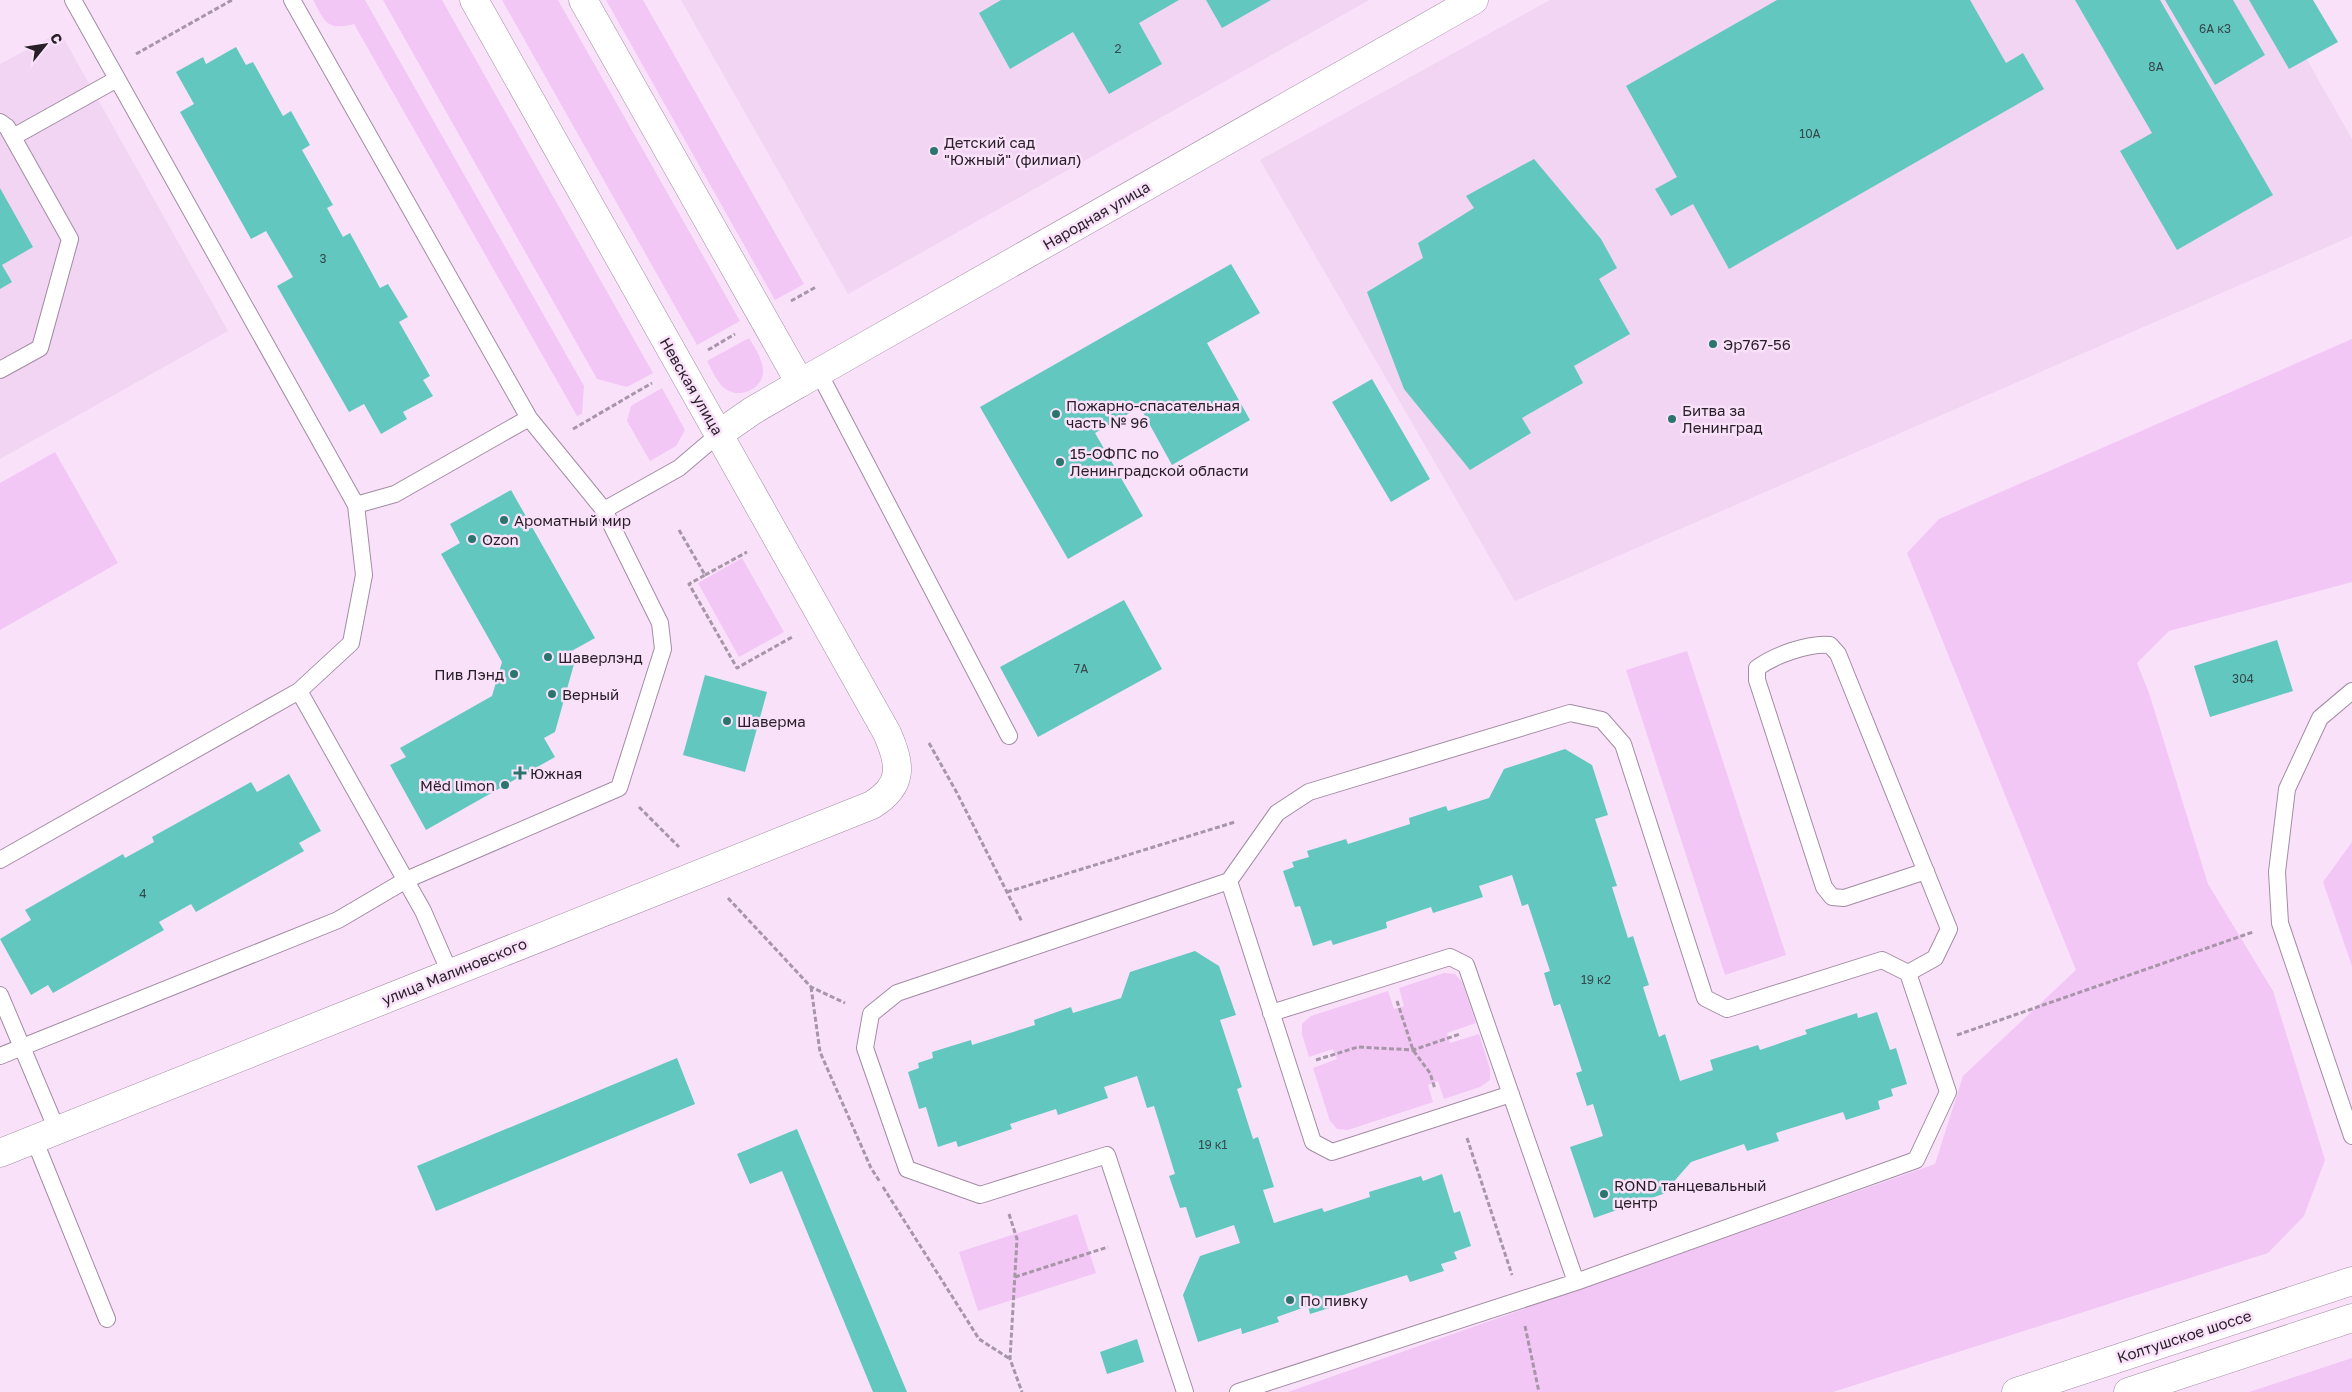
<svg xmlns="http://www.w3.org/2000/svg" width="2352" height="1392" font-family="'Golos Text',sans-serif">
<rect width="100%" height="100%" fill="#f9e1fa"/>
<path fill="#f2d4f3" d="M681,0H1369L848,294Z
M1550,0H2273L2352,139V236L1515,601L1260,160Z
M60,32L228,331L0,459V64Z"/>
<path fill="#f2c7f5" d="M313,0H365L584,386L582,414L577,416L354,24C327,31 325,22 313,0Z
M383,0H442L653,373L627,387L597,379Z
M502,0H558L740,321L697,345Z
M606,0H643L804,284L775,300Z
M749,338C755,348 762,358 763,369C765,387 742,399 727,390C718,385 712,370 707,361Z
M2352,339V582L2169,631L2137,663L2149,693L2208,884L2273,991L2325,1160L2304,1216L2268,1253L1833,1392H1288L1935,1164L1963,1076L2076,970L1907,553L1939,519Z
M662,388L685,430L676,446L650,461L627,421L631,406Z
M55,452L118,563L0,630V483Z
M742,558L784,632L739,657L698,583Z
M1687,651L1786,955L1725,975L1626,670Z
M2352,842V966L2323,882Z
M1444,973L1455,974L1462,982L1476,1023L1447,1033L1450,1043L1479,1034L1490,1069V1080L1480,1087L1444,1099L1438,1081L1428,1085L1433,1102L1348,1130L1337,1129L1330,1121L1313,1068L1337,1059L1333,1049L1309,1057L1302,1034V1024L1311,1016L1388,991L1394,1009L1404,1006L1399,988Z
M1077,1214L1096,1273L978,1311L959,1252Z
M2352,1358V1392H2249Z"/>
<path fill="#62c8bf" d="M1001,0H1179L1139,23L1162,64L1109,94L1073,32L1010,69L979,13Z
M1206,0H1271L1222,28Z
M1777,0H1970L2006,63L2023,53L2044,89L1729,269L1693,204L1671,216L1655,189L1677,177L1626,86Z
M2075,0H2160L2273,195L2177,250L2120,151L2152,133Z
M2165,0H2233L2265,55L2215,85Z
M2249,0H2313L2338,42L2289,69Z
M236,47L246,65L253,62L283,116L291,111L310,145L302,150L333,205L327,208L343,237L350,233L380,288L388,284L408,317L399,322L430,376L423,380L433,396L403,412L407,419L381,434L364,404L349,412L277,286L293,277L266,231L251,239L180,112L194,104L176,72L203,57L206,64Z
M1534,159L1601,239L1617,268L1599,279L1630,334L1574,366L1583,383L1522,418L1531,433L1470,470L1404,389L1367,292L1423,258L1418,243L1474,208L1466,196Z
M0,188L33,247L2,265L12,282L0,289Z
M1231,264L1260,313L1207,343L1250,420L1172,465L1140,407L1095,433L1143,516L1068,559L980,407Z
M1372,379L1430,479L1391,502L1332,402Z
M511,490L595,638L568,653L574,664L555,732L544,738L555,757L426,830L390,765L406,757L400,748L492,696L502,662L441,554L460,543L450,524Z
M1124,600L1162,669L1038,737L1000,667Z
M2277,640L2293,691L2210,717L2194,666Z
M705,675L767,692L745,772L683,755Z
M1565,749L1592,765L1608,815L1595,819L1617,886L1612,887L1628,938L1633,936L1641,961L1649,985L1643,987L1659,1037L1665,1034L1680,1081L1713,1070L1710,1060L1758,1045L1760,1050L1807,1034L1805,1030L1857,1013L1858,1018L1877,1012L1890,1050L1896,1048L1907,1084L1891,1089L1893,1096L1878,1101L1880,1109L1846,1120L1843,1112L1776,1133L1779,1141L1747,1151L1744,1144L1691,1162L1663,1194L1594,1218L1570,1147L1603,1136L1593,1104L1587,1106L1576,1073L1582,1071L1560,1004L1554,1006L1544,973L1550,971L1528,904L1522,906L1512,875L1479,886L1483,897L1433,913L1431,907L1386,922L1387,928L1333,945L1331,940L1313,946L1300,906L1295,907L1283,871L1294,867L1292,862L1309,857L1307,851L1346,839L1348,844L1410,824L1409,818L1446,806L1448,811L1489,798L1504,769Z
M289,774L321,831L299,843L304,851L196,912L191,904L159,922L164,930L53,993L48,985L31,995L0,939L31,920L25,910L123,854L125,858L154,842L152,837L251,782L257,792Z
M1195,951L1219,966L1236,1015L1220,1020L1242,1087L1237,1089L1253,1139L1258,1137L1274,1187L1263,1190L1274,1223L1322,1208L1324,1212L1370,1197L1369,1192L1421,1176L1423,1181L1442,1174L1454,1213L1460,1211L1471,1246L1454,1252L1457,1259L1441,1264L1444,1271L1410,1282L1407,1275L1340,1296L1342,1304L1310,1314L1308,1306L1277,1317L1279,1322L1242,1334L1241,1328L1198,1342L1183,1295L1200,1256L1240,1243L1234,1225L1196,1238L1186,1207L1180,1208L1169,1176L1175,1174L1154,1106L1147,1108L1137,1076L1104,1087L1108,1098L1058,1115L1056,1109L1010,1124L1012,1129L958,1147L956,1141L938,1147L926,1107L919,1109L908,1072L919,1068L918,1063L933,1058L932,1052L971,1040L972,1045L1035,1025L1034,1020L1071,1007L1073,1013L1121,998L1130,972Z
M677,1058L695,1104L436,1211L417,1166Z
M797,1129L907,1392H873L782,1171L750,1184L737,1154Z
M1137,1339L1144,1362L1107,1374L1100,1352Z"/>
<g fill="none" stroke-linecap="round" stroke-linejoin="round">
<defs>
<path id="lane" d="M0,122L7,127L70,239L40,348L0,370
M13,137L117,79
M819,373L1009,736
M356,505L395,494L529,418
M604,510L679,468L719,434
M299,691L423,911L450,973
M2352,691L2320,718L2287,789L2277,872L2280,923L2352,1136
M0,860L299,691L351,643L364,575L356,505L73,0
M1229,881L1313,1142L1332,1152L1511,1094
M1908,973L1935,958L1949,929L1838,654L1830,645C1808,643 1775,655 1757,668V680L1824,887L1832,897L1844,898L1926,871
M0,995L57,1130
M1271,1013L1450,957L1466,965L1576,1282
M0,1056L338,920L406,880L619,788L663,649L660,623L604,510L529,418L292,0
M34,1139L107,1319
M1185,1392L1107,1155L980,1195L907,1169L865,1048L871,1014L897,993L1229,881L1277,813L1309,792L1570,713L1602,720L1623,744L1705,998L1727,1009L1882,960L1908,973L1948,1092L1916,1160L1576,1282L1238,1392"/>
<path id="street" d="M800,383L1474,0
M2128,1392L2352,1318"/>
<path id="secondary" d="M583,0L800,383L752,411L719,434
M0,1153L872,805C904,785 901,765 887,733L474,0
M2016,1392L2352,1281"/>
</defs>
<use href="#lane" stroke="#a28ca3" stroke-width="18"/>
<use href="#street" stroke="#a28ca3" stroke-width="29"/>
<use href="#secondary" stroke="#a28ca3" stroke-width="29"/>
<path stroke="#a795a8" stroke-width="3" stroke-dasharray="5 2.5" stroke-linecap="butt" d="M136,54L232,0
M791,301L816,287
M708,350L735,334
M573,429L652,383
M679,530L705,575L689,584L737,668L794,636
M705,575L747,552
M929,743L957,793L1022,922
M639,807L679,847
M1007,892L1235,822
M728,898L811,987L845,1003
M811,987L820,1052L871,1168L880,1182
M1397,1001L1413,1050L1430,1073L1435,1089
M1957,1035L2253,932
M1316,1060L1358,1047L1413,1050L1460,1034
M1467,1138L1512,1275
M883,1187L979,1339L1010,1359
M1009,1214L1017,1239L1010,1359L1022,1392
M1015,1277L1108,1247
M1525,1326L1539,1392"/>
<use href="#lane" stroke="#fff" stroke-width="16"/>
<use href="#street" stroke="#fff" stroke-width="28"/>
<use href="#secondary" stroke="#fff" stroke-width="28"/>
</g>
<g fill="#2c746e" stroke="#f9e1fa" stroke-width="2">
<circle cx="934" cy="151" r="5"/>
<circle cx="1713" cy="344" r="5"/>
<circle cx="1056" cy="414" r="5"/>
<circle cx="1672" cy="419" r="5"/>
<circle cx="1060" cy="462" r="5"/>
<circle cx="504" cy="520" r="5"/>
<circle cx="472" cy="539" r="5"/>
<circle cx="548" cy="657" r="5"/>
<circle cx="514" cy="674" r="5"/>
<circle cx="552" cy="694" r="5"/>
<circle cx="727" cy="721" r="5"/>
<path d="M517.5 765.5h5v5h5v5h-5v5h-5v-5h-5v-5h5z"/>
<circle cx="505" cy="785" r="5"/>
<circle cx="1604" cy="1194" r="5"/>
<circle cx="1290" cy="1300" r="5"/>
</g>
<g text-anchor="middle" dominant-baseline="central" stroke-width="5" stroke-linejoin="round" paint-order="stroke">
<g font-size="12" fill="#36484d">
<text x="2215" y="28">6А к3</text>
<text x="1118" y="48">2</text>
<text x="2156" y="66">8А</text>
<text x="1810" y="133">10А</text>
<text x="323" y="258">3</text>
<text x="1081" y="668">7А</text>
<text x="2243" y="678">304</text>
<text x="143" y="893">4</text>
<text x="1596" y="979">19 к2</text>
<text x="1213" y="1144">19 к1</text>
</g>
<g font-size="15" fill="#271e27" stroke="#f9e1fa" text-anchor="start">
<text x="944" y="142">Детский сад<tspan x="944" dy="17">"Южный" (филиал)</tspan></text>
<text x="1723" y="344">Эр767-56</text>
<text x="1066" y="405">Пожарно-спасательная<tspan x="1066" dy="17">часть № 96</tspan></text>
<text x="1682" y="410">Битва за<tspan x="1682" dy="17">Ленинград</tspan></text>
<text x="1070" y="453">15-ОФПС по<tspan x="1070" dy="17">Ленинградской области</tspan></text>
<text x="514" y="520">Ароматный мир</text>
<text x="482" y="539">Ozon</text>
<text x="558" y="657">Шаверлэнд</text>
<text x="504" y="674" text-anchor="end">Пив Лэнд</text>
<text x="562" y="694">Верный</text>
<text x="737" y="721">Шаверма</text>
<text x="530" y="773">Южная</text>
<text x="495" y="785" text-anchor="end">Мёd limon</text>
<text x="1614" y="1185">ROND танцевальный<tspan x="1614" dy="17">центр</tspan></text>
<text x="1300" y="1300">По пивку</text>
</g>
<g font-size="15" fill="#271e27" stroke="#f9e1fa">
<text transform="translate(1096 215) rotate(-30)">Народная улица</text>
<text transform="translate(692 386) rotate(60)">Невская улица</text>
<text transform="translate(454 971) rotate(-22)">улица Малиновского</text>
<text transform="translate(2184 1336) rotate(-18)">Колтушское шоссе</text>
</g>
</g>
<g transform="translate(45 45) rotate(60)" stroke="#f9e1fa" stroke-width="4" paint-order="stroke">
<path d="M0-4L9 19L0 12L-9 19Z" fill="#271e27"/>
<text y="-8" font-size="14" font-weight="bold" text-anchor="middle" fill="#271e27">С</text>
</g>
</svg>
